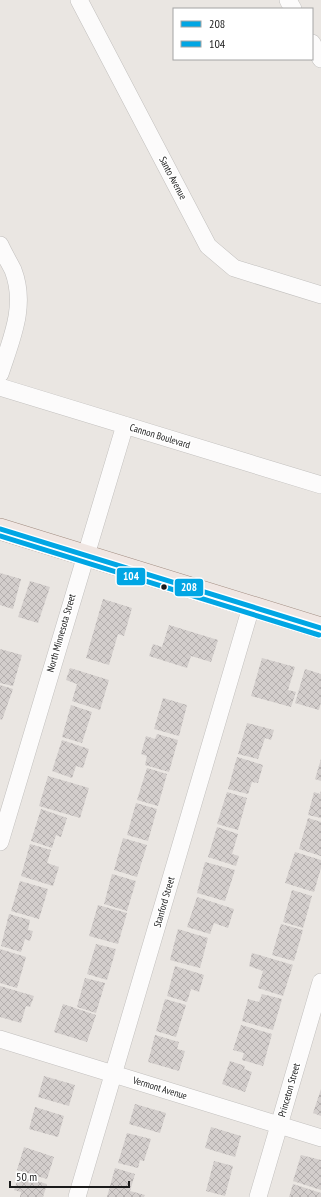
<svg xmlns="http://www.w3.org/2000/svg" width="321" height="1197" font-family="'PT Sans Narrow',sans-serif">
<defs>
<pattern id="building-cross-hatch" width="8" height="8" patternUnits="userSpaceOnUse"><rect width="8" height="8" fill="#d3cecc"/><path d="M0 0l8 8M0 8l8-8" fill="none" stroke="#b5b0af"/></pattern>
</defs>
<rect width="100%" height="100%" fill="#eae6e2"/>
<path fill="url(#building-cross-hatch)" d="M0,573L21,579L13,609L0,605Z
M30,581L50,587L38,623L18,617Z
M103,599L132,608L124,636L118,634L109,665L86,658Z
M169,625L218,640L211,662L191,656L187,668L149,656L153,644L162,647Z
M0,649L22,655L13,686L0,683Z
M262,658L295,667L288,690L296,692L291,707L251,696Z
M70,668L109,680L100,710L72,701L77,684L66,680Z
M305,669L321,674V702L319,710L295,703Z
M0,685L13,689L2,720L0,719Z
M163,698L187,705L179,736L154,729Z
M71,705L92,712L82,743L62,737Z
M247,723L274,730L271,740L265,738L258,759L238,754Z
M157,734L178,740L169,772L145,765L147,756L141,754L146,736L155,739Z
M62,740L89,749L83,768L76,766L72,778L52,771Z
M237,757L263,765L258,783L252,782L248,794L228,789Z
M321,759V781L315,779Z
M147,768L167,774L158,806L137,800Z
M48,776L89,788L80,818L39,806Z
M321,791V818L308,815L314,792L320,794Z
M227,792L247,798L238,830L217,824Z
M136,803L157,809L148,841L127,835Z
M41,809L67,818L61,837L56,835L52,848L31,841Z
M308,818L321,822V856L299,849Z
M217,827L238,834L232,854L239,856L236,866L208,857Z
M123,838L147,845L137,877L114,870Z
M30,844L51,850L47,863L59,867L53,886L21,876Z
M295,852L321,860V868L314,892L285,883Z
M205,862L235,870L225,901L197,893Z
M112,874L136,881L127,911L104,904Z
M20,881L48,889L39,919L11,911Z
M292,890L312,896L303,928L283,922Z
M197,897L234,909L228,928L214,923L210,934L187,927Z
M98,905L127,913L118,944L89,936Z
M9,914L30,920L28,930L33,931L30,941L25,939L21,952L1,946Z
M281,924L303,930L294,961L272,955Z
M178,929L208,938L200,968L170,960Z
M96,944L116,949L107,980L87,974Z
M0,949L26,957L17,988L0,983Z
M252,953L293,965L283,996L258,988L263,971L249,966Z
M175,966L204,975L199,992L191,989L187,1002L167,996Z
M85,978L105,983L96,1013L77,1007Z
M0,986L34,996L30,1007L26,1006L21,1023L0,1017Z
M262,994L282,999L273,1030L242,1021L248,999L259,1002Z
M165,999L186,1005L176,1037L156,1031Z
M63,1004L96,1015L87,1042L54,1032Z
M241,1025L272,1034L263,1066L242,1060L244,1053L233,1050Z
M155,1035L179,1042L177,1049L185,1051L179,1071L148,1062Z
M230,1061L245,1066L244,1069L252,1072L245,1092L222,1084Z
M44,1076L75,1085L69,1106L38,1097Z
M321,1089V1116L313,1113Z
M135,1104L166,1113L160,1133L129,1124Z
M35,1107L64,1116L58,1137L29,1129Z
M211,1127L241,1136L235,1157L205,1148Z
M127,1133L151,1139L144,1161L140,1160L138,1168L118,1163Z
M24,1147L54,1157L47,1179L17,1170Z
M301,1155L321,1160V1190L293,1181Z
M214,1161L233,1166L225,1196L206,1191Z
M115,1168L135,1174L130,1191L145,1195L144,1197H107Z
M19,1176L47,1184L43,1197H20L21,1192L14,1190Z
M293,1184L321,1193V1197H289Z"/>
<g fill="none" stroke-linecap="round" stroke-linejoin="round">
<defs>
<path id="minor" d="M79,0L208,246L234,268L321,295
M288,0L293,9
M312,43L321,59
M0,245C4,254 9,262 13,270C27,306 11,340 0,374
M0,387L321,485
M0,842L125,425
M0,1039L321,1138
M77,1197L251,607
M258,1197L321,982"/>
<path id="major" d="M0,529L321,628"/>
</defs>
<use href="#minor" stroke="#c1bfbd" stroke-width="18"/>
<use href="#major" stroke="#a08c80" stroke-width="22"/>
<use href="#minor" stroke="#fcfbfb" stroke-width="17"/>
<use href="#major" stroke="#f0e6e2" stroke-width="21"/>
<defs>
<path id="bus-1" d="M0,529L321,628"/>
<path id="bus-2" d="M0,536L319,635"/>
</defs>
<use href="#bus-1" stroke="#fff" stroke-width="8"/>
<use href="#bus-2" stroke="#fff" stroke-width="8"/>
<use href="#bus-1" stroke="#01a6e4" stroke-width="5"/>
<use href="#bus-2" stroke="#01a6e4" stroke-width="5"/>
</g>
<circle fill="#1b1b1b" stroke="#fff" stroke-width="1.5" cx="164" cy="587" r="3.5"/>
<g text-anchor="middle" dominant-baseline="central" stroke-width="3" stroke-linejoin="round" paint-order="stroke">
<g font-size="10" fill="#1b1b1b" stroke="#fff">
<text transform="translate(173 178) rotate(62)">Santo Avenue</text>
<text transform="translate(160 436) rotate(17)">Cannon Boulevard</text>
<text transform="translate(61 633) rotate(-74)">North Minnesota Street</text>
<text transform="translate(164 902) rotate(-74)">Stanford Street</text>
<text transform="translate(160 1088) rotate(17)">Vermont Avenue</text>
<text transform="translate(289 1090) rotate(-74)">Princeton Street</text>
</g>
</g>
<g stroke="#fff" stroke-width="1.5">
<rect x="116" y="567" width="30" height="19" rx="4" fill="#01a6e4"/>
<rect x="174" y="578" width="30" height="19" rx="4" fill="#01a6e4"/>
</g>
<g font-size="11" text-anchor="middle" font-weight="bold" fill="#fff">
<text x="131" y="580">104</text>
<text x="189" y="591">208</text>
</g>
<rect x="173" y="8" width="140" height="52" fill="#ffffff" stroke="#a4a4a4"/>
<rect x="181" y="21" width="20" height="6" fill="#01a6e4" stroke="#a4a4a4"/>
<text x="209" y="28" font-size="12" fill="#1b1b1b">208</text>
<rect x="181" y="41" width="20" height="6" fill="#01a6e4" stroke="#a4a4a4"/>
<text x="209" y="48" font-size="12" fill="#1b1b1b">104</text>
<path d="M10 1181v6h119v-6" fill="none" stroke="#1b1b1b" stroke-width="2"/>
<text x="16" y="1181" font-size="12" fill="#1b1b1b" stroke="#ffffff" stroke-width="3" paint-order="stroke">50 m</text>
</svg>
